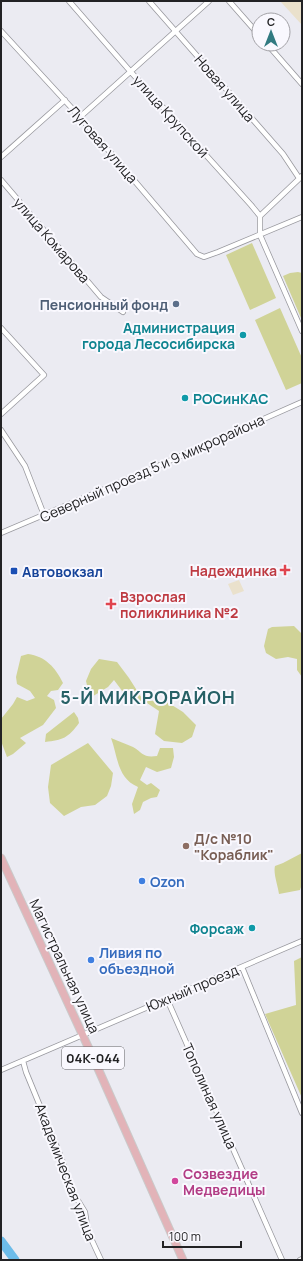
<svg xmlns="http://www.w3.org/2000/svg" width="303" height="1261" font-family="Manrope,sans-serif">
<rect width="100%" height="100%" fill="#ebebf2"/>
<path fill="#eae1cc" d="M280,1H302V25Z
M239,580L244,591L233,595L228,584Z"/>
<path fill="#d0d397" d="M252,243L276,298L250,310L226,255Z
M298,272L302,273V317L301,318L283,276L290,273Z
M280,308L302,358V383L286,390L255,320Z
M294,626L302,634V677L297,670V659L288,657L276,659L266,653L264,646L268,629L272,627Z
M28,654C45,656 56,668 63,683L58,690L51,691L47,696L54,700L56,708L43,725L20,738L26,743L13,754L7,757L1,741V719L13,704L17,697L27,701L35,698L30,691L17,684L16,677L21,656Z
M99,659L117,662L129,678L143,700L167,702L183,712L196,725L192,737L182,743L164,741L155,734L159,711L147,703L132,698L123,692L114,680L108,687L90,698L86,681L91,669Z
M74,712L78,718L79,723C68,738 63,740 45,742L46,734Z
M111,738C118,741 126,744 133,747C143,753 143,758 157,756L160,748H173L174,757L171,768L157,772L146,767L140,780L147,785L151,783L160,790L157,797L151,798L143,802L140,810L134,814L132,804L138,787C117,778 118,757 111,738Z
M88,743L113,773L111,786L107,796L95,805L81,807L64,816L50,803L48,787L51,765Z
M302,853V875L301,876L302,884L300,890L279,894C278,886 273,873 275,866L283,863Z
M302,957V1098L265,1014L296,1005L294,961Z"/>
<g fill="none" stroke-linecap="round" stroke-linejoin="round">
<path stroke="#6dbce9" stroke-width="9" d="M1,1241L15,1260"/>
<defs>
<path id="minor" d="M69,1L130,71L251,205L260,216V235L302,331
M149,1L283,154L299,178
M229,1L259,35
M1,31L80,117L197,254L204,257L218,252L302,217
M267,44L302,84
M80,117L209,1
M1,157L65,100
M1,180L101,297L123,312
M260,216L302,176
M1,328L44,375L1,414
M1,430L25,466L44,515
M1,533L133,477L302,402
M242,967L302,1113
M167,999L282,1260
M23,1061L26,1072L61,1157L74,1194L85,1212L88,1232L101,1260
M1,1070L302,941
M300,1260L302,1259"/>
<path id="primary" d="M1,858L96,1064L183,1260"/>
</defs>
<use href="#minor" stroke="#98989e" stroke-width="6"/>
<use href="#primary" stroke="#cacaca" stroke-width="9"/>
<use href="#minor" stroke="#fff" stroke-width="4.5"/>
<use href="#primary" stroke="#e2b3b8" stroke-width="7"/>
</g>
<circle fill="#5c6f8a" stroke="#f9f8fe" stroke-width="1.5" cx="176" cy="304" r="4"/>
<g fill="#0f9aa8" stroke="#f9f8fe" stroke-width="1.5">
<circle cx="243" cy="335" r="4"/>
<circle cx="185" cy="398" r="4"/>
<circle cx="252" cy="928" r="4"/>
</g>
<g fill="#e0444e" stroke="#f9f8fe" stroke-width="1.5">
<path d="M283 564h4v4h4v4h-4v4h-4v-4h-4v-4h4z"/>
<path d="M109 598h4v4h4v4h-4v4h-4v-4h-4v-4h4z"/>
</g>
<rect fill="#1a4fb4" stroke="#f9f8fe" stroke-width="1.5" x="10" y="567" width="8" height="8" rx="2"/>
<circle fill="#8d6e63" stroke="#f9f8fe" stroke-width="1.5" cx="186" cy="846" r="4"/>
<g fill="#3f7fe0" stroke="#f9f8fe" stroke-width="1.5">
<circle cx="142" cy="881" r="4"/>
<circle cx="91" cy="960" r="4"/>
</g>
<circle fill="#d1479c" stroke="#f9f8fe" stroke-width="1.5" cx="175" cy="1181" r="4"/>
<g text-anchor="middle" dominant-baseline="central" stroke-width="4" stroke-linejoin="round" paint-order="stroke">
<rect fill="#f9f8fe" stroke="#626265" stroke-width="1" x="62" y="1047" width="62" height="22" rx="3"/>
<g font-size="13" font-weight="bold" fill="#222224">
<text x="93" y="1058">04К-044</text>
</g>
<g font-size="14" fill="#222224" stroke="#f9f8fe">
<text transform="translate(225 88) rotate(49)">Новая улица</text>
<text transform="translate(171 116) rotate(48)">улица Крупской</text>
<text transform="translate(103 144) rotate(49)">Луговая улица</text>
<text transform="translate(52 240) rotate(49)">улица Комарова</text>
<text transform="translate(152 468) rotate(-24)">Северный проезд 5 и 9 микрорайона</text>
<text transform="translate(65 966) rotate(65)">Магистральная улица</text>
<text transform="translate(192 988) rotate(-23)">Южный проезд</text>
<text transform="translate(210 1096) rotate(66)">Тополиная улица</text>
<text transform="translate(66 1172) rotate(69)">Академическая улица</text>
</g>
<g font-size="14" font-weight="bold" fill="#4e5e75" stroke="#f9f8fe" text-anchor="end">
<text x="168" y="304">Пенсионный фонд</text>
</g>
<g font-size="14" font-weight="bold" fill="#0d838f" stroke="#f9f8fe" text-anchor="end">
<text x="235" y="327">Администрация<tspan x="235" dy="16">города Лесосибирска</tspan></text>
<text x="193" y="398" text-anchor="start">РОСинКАС</text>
<text x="244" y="928">Форсаж</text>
</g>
<g font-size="14" font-weight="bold" fill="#be3a42" stroke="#f9f8fe" text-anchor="end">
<text x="277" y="570">Надеждинка</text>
<text x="120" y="596" text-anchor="start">Взрослая<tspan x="120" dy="16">поликлиника №2</tspan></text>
</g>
<g font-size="14" font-weight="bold" fill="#164399" stroke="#f9f8fe" text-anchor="start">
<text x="22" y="571">Автовокзал</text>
</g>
<g font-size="14" font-weight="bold" fill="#785e54" stroke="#f9f8fe" text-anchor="start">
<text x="194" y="838">Д/с №10<tspan x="194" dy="16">"Кораблик"</tspan></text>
</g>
<g font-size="14" font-weight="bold" fill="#366cbe" stroke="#f9f8fe" text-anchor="start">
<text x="150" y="881">Ozon</text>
<text x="99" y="952">Ливия по<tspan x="99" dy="16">объездной</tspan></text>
</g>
<g font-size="14" font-weight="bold" fill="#b23c85" stroke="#f9f8fe" text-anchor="start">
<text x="183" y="1173">Созвездие<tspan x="183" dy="16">Медведицы</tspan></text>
</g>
<g font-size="18" font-weight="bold" letter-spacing="1" fill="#276166" stroke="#f9f8fe">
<text x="148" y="697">5-Й МИКРОРАЙОН</text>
</g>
</g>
<rect width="303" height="1261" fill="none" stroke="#222224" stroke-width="4"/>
<g transform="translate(271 32)"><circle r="19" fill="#f9f8fe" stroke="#a3a2a7"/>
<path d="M0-3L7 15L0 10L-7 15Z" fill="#317a81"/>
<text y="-6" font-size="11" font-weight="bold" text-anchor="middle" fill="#222224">С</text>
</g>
<path d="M163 1241v6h78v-6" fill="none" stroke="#222224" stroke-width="2"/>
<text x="169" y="1241" font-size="12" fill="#222224" stroke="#f9f8fe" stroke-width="3" paint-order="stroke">100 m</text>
</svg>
